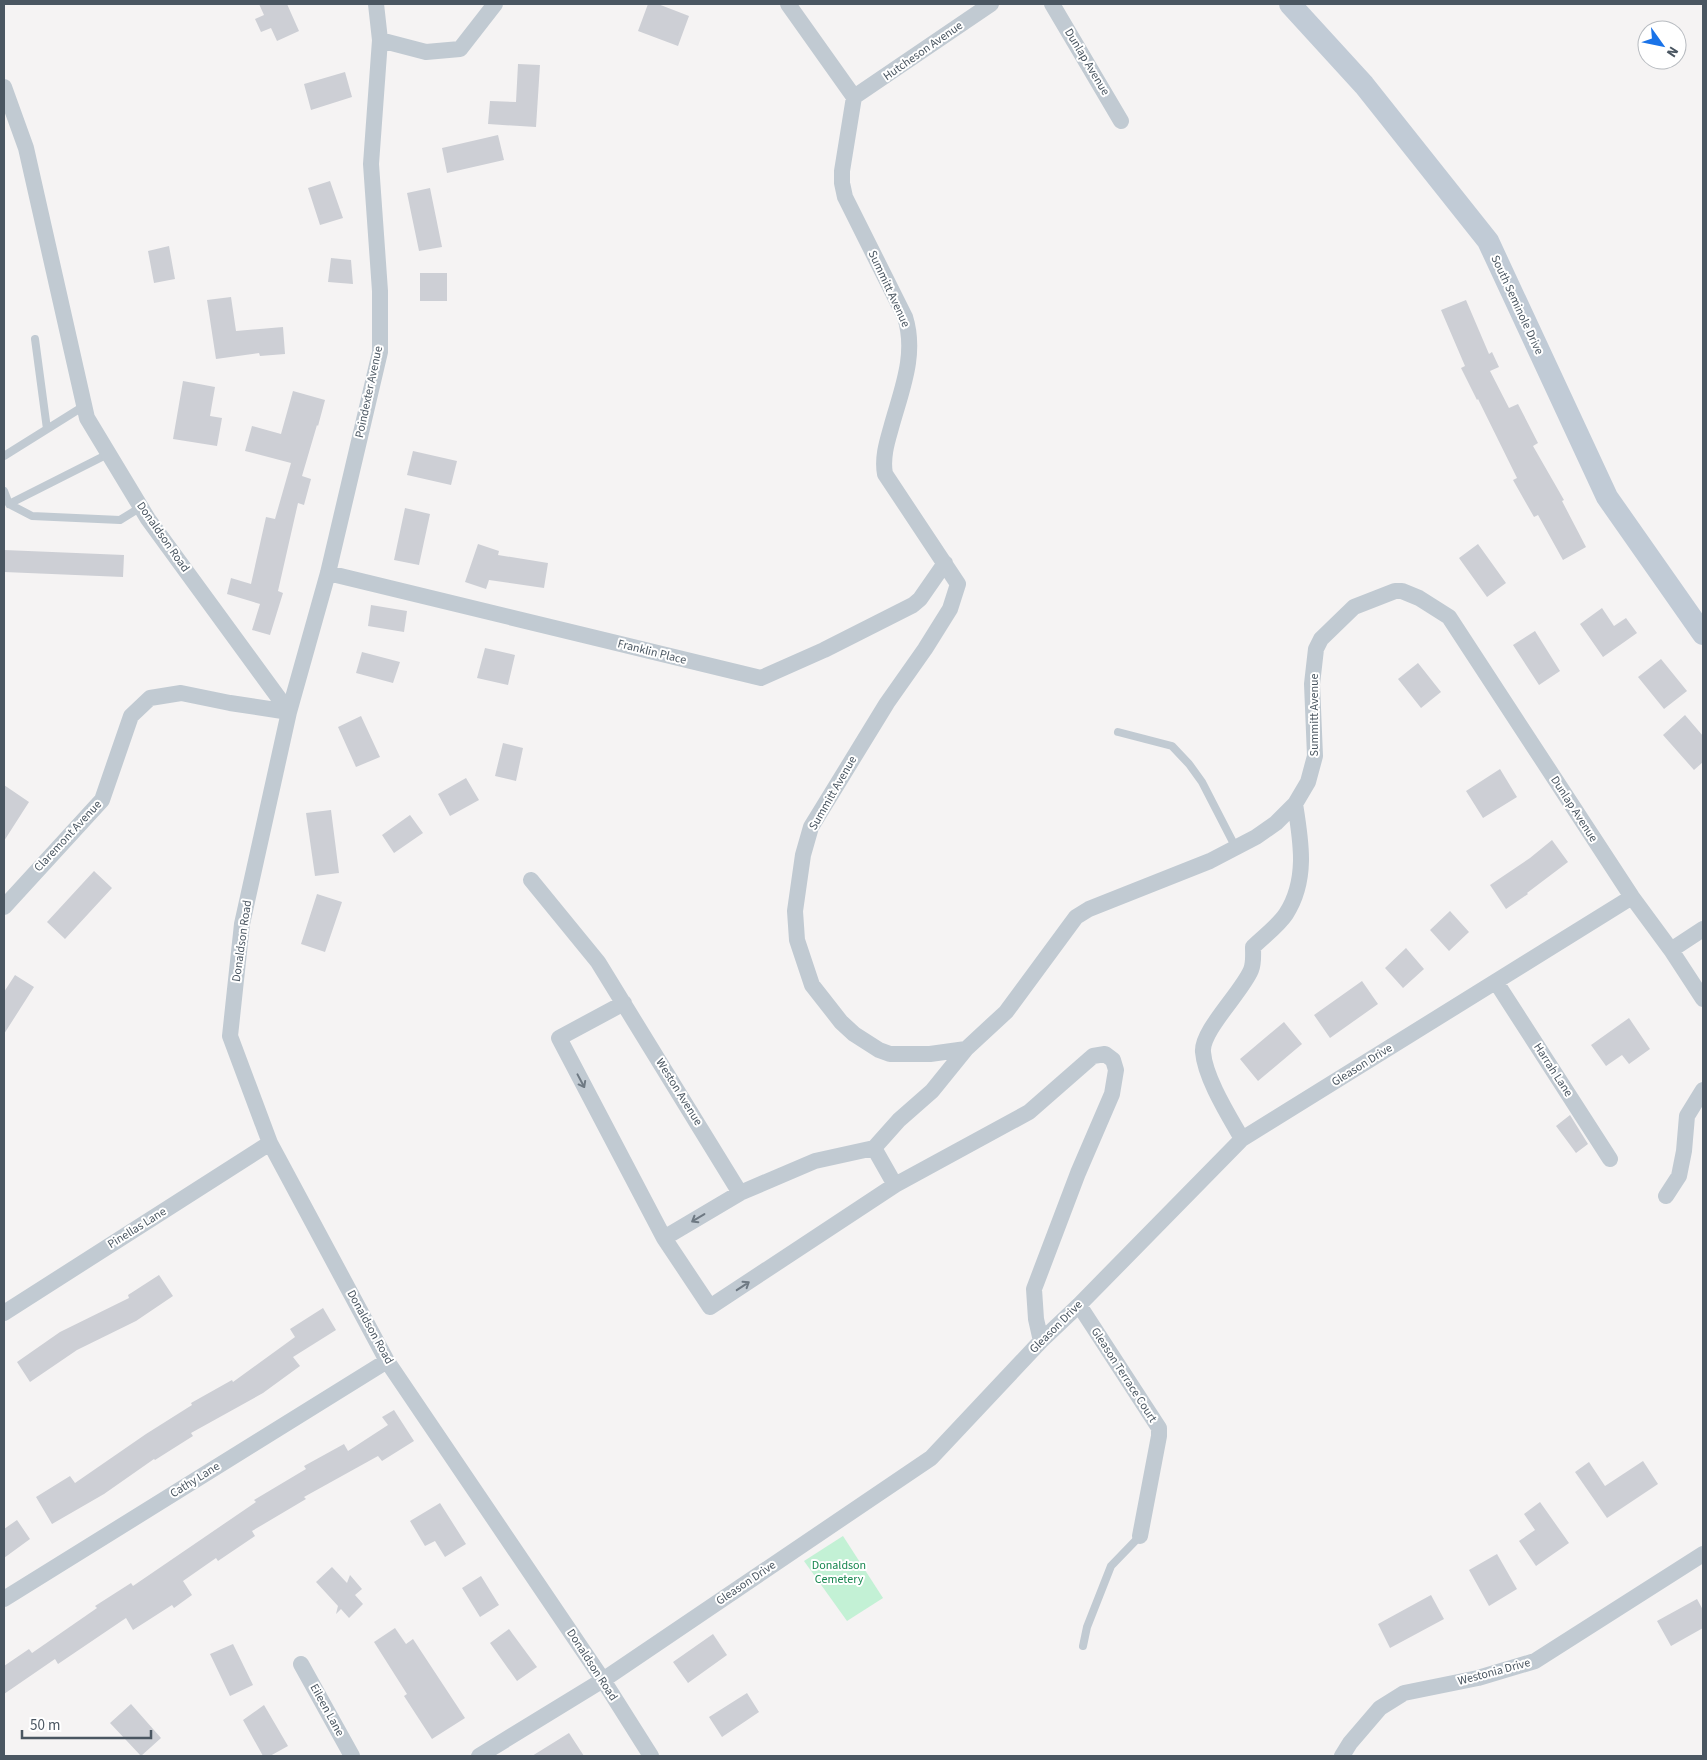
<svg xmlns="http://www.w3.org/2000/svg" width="1707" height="1760" font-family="'Source Sans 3',sans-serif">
<rect width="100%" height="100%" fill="#f5f3f3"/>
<path fill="#c3f1d5" d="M843,1536L883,1598L847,1621L804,1561Z"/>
<path fill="#cdcfd5" d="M259,4H287L299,31L277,41L271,28L261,32L255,19L264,15Z
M648,4H658L689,16L678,46L638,31Z
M518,64L540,65L536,127L488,124L490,101L516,102Z
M345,72L352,97L311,110L304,84Z
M498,135L504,160L447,173L442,148Z
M330,181L343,218L320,225L308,188Z
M430,188L442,247L419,251L407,193Z
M169,246L175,279L154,283L148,251Z
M331,258L351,260L353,284L328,282Z
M420,273H447V301H420Z
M231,297L236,331L283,327L285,354L260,356L259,353L216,359L207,300Z
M1466,300L1489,354L1492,352L1499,367L1490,371L1509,408L1518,404L1538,443L1533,446L1564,500L1562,501L1586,547L1563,560L1538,515L1534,517L1513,480L1517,478L1478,399L1477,400L1461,368L1465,366L1441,310Z
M183,381L215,387L210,416L222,418L217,446L173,439Z
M293,391L325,400L318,426L317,425L302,476L311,479L304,505L298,503L278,591L283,593L270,635L252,630L260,604L227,594L231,578L251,584L266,517L275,519L291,463L245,451L252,426L281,434Z
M413,451L457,461L451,485L407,475Z
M405,508L430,514L419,565L394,560Z
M478,544L499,551L498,555L548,563L544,588L489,580L486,589L465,582Z
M1478,544L1506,583L1487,597L1459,558Z
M4,550L124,555L123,577L4,572Z
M371,605L407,611L404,632L368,626Z
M1602,608L1614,626L1626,618L1637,633L1603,657L1580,624Z
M1535,631L1560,671L1539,685L1513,645Z
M485,648L515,655L508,685L477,678Z
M362,652L400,662L393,683L356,673Z
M1661,659L1687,691L1664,709L1638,677Z
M1418,663L1441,692L1421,708L1398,679Z
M1685,715L1703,736V762L1694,770L1663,735Z
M361,716L380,757L356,767L338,727Z
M503,743L523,748L516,781L495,776Z
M1500,769L1517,797L1483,818L1466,791Z
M466,778L479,800L450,816L438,794Z
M4,785L29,802L4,841Z
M331,810L339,873L315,876L306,813Z
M410,815L423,833L394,853L382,835Z
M1552,840L1568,862L1527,893L1528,894L1506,909L1490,885L1530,858Z
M94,871L112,888L65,939L47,922Z
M317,894L342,902L325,952L301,944Z
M1450,911L1469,932L1449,951L1430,930Z
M1406,948L1424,969L1403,988L1385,968Z
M15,975L34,987L4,1034V992Z
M1362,981L1378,1004L1330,1038L1314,1015Z
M1629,1018L1650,1049L1629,1064L1622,1055L1606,1066L1591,1045Z
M1284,1022L1302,1044L1258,1081L1240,1059Z
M1570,1115L1588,1144L1576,1153L1556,1126Z
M159,1275L173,1296L136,1321L77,1350L30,1382L17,1362L60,1332L129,1298L128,1295Z
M323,1308L336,1330L293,1357L300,1366L263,1393L191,1433L193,1436L155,1460L154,1459L104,1494L52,1524L36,1497L70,1476L75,1483L146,1434L192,1405L191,1403L232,1380L233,1382L295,1337L290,1329Z
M394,1410L414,1441L382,1461L378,1456L304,1497L306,1499L252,1531L255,1536L218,1561L216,1558L183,1581L192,1595L174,1608L172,1605L133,1630L126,1618L58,1664L55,1659L4,1694V1666L29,1649L32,1653L97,1608L95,1606L131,1583L133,1586L256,1502L254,1500L306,1469L304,1466L344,1444L348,1451L388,1425L382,1417Z
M1643,1461L1658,1484L1607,1518L1575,1472L1589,1462L1605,1486Z
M1540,1502L1569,1543L1536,1566L1519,1541L1535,1530L1524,1514Z
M440,1503L466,1544L445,1557L435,1541L425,1546L410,1521Z
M17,1520L30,1539L4,1558V1529Z
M1497,1554L1517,1589L1489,1606L1469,1570Z
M332,1567L347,1583L350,1575L362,1589L355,1595L363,1604L349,1618L341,1609L336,1614L338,1606L316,1582Z
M481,1576L499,1605L480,1617L462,1588Z
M1431,1595L1444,1619L1390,1648L1378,1624Z
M1697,1599L1703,1610V1628L1671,1646L1657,1621Z
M395,1628L406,1644L413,1639L465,1718L432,1739L404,1696L407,1694L374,1642Z
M509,1629L537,1667L517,1681L490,1643Z
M713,1634L727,1655L688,1683L673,1662Z
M233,1644L253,1685L230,1696L210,1654Z
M747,1693L759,1712L722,1737L709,1717Z
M131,1704L161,1738L141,1756L110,1723Z
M264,1705L288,1746L270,1756H263L243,1720Z
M569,1733L584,1756H532Z"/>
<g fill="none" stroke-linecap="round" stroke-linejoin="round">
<path stroke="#c1cad2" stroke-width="8" d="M35,339L47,429
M108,454L9,504L32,516L120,520L141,507
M4,456L84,406
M4,491L9,504
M1118,732L1172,746L1189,764L1202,782L1236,848
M1083,1646L1087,1627L1111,1566L1140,1536"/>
<path stroke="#c1cad2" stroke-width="16" d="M788,4L854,97L842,171V183L845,197L905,317C917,355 901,391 891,428C887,442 882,458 885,474L958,584L950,609L925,649L887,703L811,827L803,855L795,911L797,940L812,985L841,1022L854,1034L879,1050L890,1054H930L966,1049
M1052,4L1121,121
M380,40L426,52L460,49L495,4
M4,87L26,148L87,418L148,519L289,712L242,924L230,1036L270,1143L387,1361L603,1680L651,1756
M854,97L991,4
M328,573L761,678L824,650L913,605L920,599L945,563
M531,880L598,962L740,1193L815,1161L874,1148
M4,907L102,800L131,716L150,698L181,693L230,703L289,712L328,573L380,352V291L371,164L380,40L376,4
M1671,950L1703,929
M1496,982L1610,1159
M624,1003L559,1038L664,1238
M1242,1139C1229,1116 1205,1078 1203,1052C1201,1031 1242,992 1251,970C1254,963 1253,954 1253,947C1263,937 1278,926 1286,914C1308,880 1301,841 1295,804
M895,1185L874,1148L899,1120L932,1091L966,1049L1006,1012L1076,917L1089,909L1210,861L1256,837L1276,823L1295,804L1308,782L1315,756L1312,684L1316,649L1321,639L1354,607L1395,591H1402L1419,598L1449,617L1632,897L1671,950L1703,999
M740,1193L664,1238L710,1307L895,1185L1029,1112L1093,1056L1105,1054L1113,1060L1116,1070L1112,1094L1078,1173L1034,1289L1036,1319L1041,1341
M1666,1196L1679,1176L1684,1151L1687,1116L1703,1090
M1079,1305L1159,1428V1436L1140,1536
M4,1313L270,1143
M4,1599L387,1361
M301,1664L352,1756
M479,1756L603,1680L931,1458L1041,1341L1079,1305L1242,1139L1632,897
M1342,1756L1350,1743L1380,1708L1404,1693L1478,1678L1535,1661L1703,1554"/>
<path stroke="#c1cbd6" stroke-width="22" d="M1290,4L1364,85L1488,241L1607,497L1703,634"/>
</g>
<defs><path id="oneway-shaft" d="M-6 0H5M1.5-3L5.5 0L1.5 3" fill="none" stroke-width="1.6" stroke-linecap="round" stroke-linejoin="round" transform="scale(1.25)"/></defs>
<g stroke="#6e7983">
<use href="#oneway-shaft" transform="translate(581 1081) rotate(62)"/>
<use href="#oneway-shaft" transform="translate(698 1218) rotate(149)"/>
<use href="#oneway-shaft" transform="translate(743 1286) rotate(-33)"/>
</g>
<g text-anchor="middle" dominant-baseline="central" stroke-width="4" stroke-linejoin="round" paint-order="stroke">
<g font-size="12" fill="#4a5661" stroke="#fff">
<text transform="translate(923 51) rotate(-35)">Hutcheson Avenue</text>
<text transform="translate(1087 62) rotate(59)">Dunlap Avenue</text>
<text transform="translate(889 289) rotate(65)">Summitt Avenue</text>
<text transform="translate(1517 305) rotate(65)">South Seminole Drive</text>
<text transform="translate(369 392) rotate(-78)">Poindexter Avenue</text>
<text transform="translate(163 537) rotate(55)">Donaldson Road</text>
<text transform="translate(652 652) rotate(14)">Franklin Place</text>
<text transform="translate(1314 715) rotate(-90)">Summitt Avenue</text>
<text transform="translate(833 793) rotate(-60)">Summitt Avenue</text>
<text transform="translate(1574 809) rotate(57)">Dunlap Avenue</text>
<text transform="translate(68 836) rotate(-47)">Claremont Avenue</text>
<text transform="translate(242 941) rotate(-82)">Donaldson Road</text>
<text transform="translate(1362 1065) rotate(-32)">Gleason Drive</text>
<text transform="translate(1553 1070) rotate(57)">Harrah Lane</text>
<text transform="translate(679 1092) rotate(58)">Weston Avenue</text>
<text transform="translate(137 1228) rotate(-32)">Pinellas Lane</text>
<text transform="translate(370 1327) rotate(61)">Donaldson Road</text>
<text transform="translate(1056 1327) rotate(-45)">Gleason Drive</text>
<text transform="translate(1124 1375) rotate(57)">Gleason Terrace Court</text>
<text transform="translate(195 1480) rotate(-32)">Cathy Lane</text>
<text transform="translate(746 1583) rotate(-34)">Gleason Drive</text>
<text transform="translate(592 1665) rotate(57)">Donaldson Road</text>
<text transform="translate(1494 1672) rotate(-15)">Westonia Drive</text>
<text transform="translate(327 1710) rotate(61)">Eileen Lane</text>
</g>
<g font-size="12" fill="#17864f" stroke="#fff">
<text x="839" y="1565">Donaldson<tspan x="839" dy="14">Cemetery</tspan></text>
</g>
</g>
<rect width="1707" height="1760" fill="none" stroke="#4a5661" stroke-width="10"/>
<g transform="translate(1662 45) rotate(123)"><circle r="24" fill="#ffffff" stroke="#b7bbc0"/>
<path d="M0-4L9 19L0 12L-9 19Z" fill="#1a73e8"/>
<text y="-8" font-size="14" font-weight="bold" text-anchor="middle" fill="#4a5661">N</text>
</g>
<path d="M22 1730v8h129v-8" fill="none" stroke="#4a5661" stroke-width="2.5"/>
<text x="30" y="1730" font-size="15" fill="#4a5661" stroke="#ffffff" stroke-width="4" paint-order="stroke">50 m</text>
</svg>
